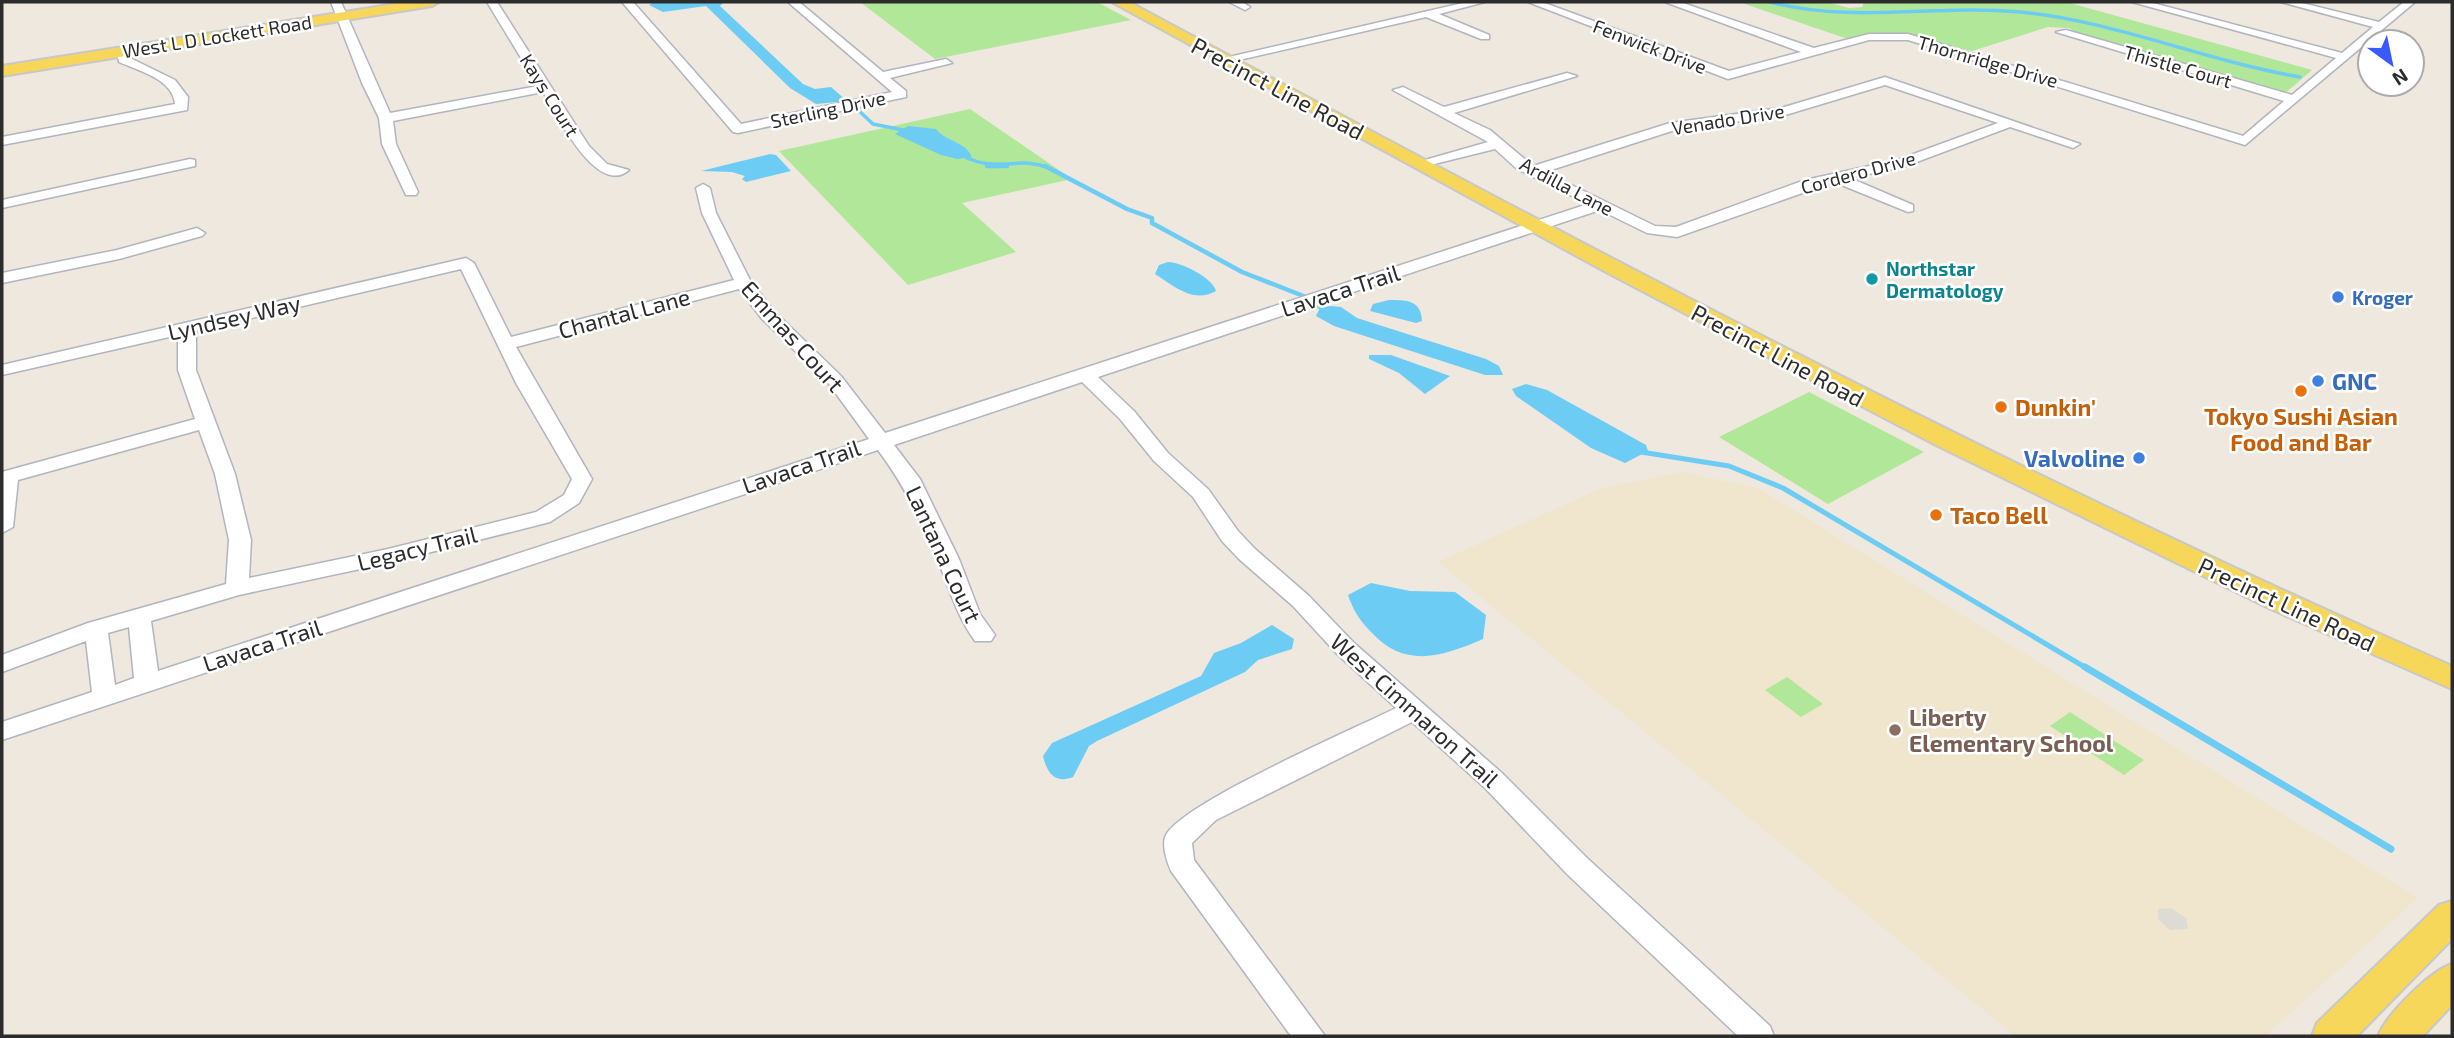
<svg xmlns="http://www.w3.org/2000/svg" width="2454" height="1038" font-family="'Exo 2',sans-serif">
<rect width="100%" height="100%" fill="#eee8de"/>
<path fill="#f0e6cd" d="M1681,472L1758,488L2418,898L2265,1036H2015L1438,562L1602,488Z"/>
<path fill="#b1e798" d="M860,2H1097L1131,20L935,59Z
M1739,2H1827L1849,8L1862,7L1864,2H2066L2312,70L2283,95L2081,35L2069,28L2048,27L1972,51L1902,35H1868L1848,39Z
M970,109L1072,179L962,203L1016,252L908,285L779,151Z
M1809,392L1924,452L1828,504L1719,437Z
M1787,677L1823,704L1801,717L1765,690Z
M2070,712L2144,760L2124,775L2050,726Z"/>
<path fill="#dedbd5" d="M2171,908L2186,918L2188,929L2170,930L2158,919V909Z"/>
<path fill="#6dccf4" d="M654,2H724L720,6L803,84L815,89L831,87L847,101L816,104L790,88L706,6L663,12L649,5Z
M908,126L936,129C946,142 965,141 972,157L957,159L941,155L895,134Z
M770,154L776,155L791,171L746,182L742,179L745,176L732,172L701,171Z
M1168,262C1181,262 1213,278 1216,291C1193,304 1174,286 1155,274L1159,265Z
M1389,300C1407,300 1421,300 1422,321L1416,323L1370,311L1373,304Z
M1330,306L1341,307L1357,318L1486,359L1499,366L1503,375H1485L1334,326L1316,316L1320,308Z
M1369,355H1391L1450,376L1425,394L1399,373L1369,359Z
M1526,384L1547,390L1646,445L1648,451L1625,463L1591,448L1516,396L1512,389Z
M1371,583L1410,591L1455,592L1486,615L1483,639C1441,657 1405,669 1371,632C1360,621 1353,610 1348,595Z
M1272,625L1294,639L1292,649L1258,660L1245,672L1097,741L1089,746L1073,777C1055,784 1047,773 1043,756L1052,743L1201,676L1214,653L1241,643Z"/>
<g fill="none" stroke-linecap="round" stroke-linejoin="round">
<path stroke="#6dccf4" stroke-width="3.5" d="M1770,2C1856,24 1934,4 2020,12C2115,21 2205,61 2300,77
M856,108L873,124L903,130
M963,156C999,174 1017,155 1049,168"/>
<path stroke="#6dccf4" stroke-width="4.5" d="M987,166H1007
M1045,166L1127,209L1152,218V223L1242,272L1306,297
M1317,305L1327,311"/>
<path stroke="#6dccf4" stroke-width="5" d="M1641,452L1729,466L1783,488L2088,669"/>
<path stroke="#6dccf4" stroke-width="7" d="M2085,667L2391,849"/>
<defs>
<path id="minor" d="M331,2H341L390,113L538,86L487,2H497L589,146L607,164L629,170C597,198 556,113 543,92L393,121L396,144L418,192L416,195H406L382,144L379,118L362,83Z
M622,2H633L741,124L892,92L788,2H799L883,72L946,59L952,63L890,78L906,91V97L738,133L733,132Z
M1229,2H1242L1250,7L1245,10Z
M1467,2H1485L1439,14L1489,35V39H1481L1426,17L1226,63L1220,59Z
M1528,2H1542L1729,71L1801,52L1665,2H1680L1814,48L1869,34H1908L2243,136L2284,101L2056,32L2066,30L2292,95L2336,58L2132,2H2149L2342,53L2373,27L2281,2H2298L2379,22L2404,2H2415L2245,145L1908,40H1869L1728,79Z
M116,49H124L128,57L175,80L188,97L187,110L2,145V137L175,104C173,79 139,71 119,62Z
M1567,73L1577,76L1454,113L1490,130L1533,166L1670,123L1781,108L1885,77L2080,144L2073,148L2010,127L1906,166L1850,178L1913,205V211L1908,212L1834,182L1677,237L1647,233L1600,210L1098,377L1134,411L1168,453L1208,489L1238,531L1255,549L1309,596L1354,643L1503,774L1587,858L1770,1026L1774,1036H1738L1567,874L1485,788L1412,722L1216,820L1192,843L1194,860L1325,1036H1291L1171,871C1167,862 1161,844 1166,835C1184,802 1354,729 1396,708L1338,655L1293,606L1239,559L1222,541L1193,497L1154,461L1120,419L1082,382L894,445L920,479L959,559L980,614L995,635L991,641H975C956,615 949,587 937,558C921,520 903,483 878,450L2,740V722L92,692L86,641L2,672V655L88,623L226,584L229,540L215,474L199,430L18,480L13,527L2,533V472L195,419L178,370V335L2,375V365L466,258L474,263L511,337L734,280L702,213L696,188L703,184L710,188L716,213L751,282L774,311L841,376L885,433L1588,204L1517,169L1495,149L1418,168V162L1488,142L1393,90L1403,87L1444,107ZM1885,85L1998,123L1897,160L1805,180L1676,227L1655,226L1545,172L1678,129L1782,116ZM461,269L516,383L572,479L564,495L536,512L388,549L249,578L251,540L235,474L196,370V331ZM739,289L762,319L829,384L869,439L158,671L151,621L239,595L388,563L550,522L579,503L592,479L516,347ZM129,627L134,678L115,685L108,633Z
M190,159L195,160V166L2,208V200Z
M197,228L205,233L202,236L119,259L2,283V273L117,250Z"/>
<path id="major" d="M408,2H439L432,6L2,76V66Z
M1112,2H1129C1565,235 1999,468 2452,666V689L2271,609L1936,445L1606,272Z
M2452,901V939L2357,1036H2312L2317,1023L2439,905Z
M2452,964V1005L2423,1036H2378C2387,1014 2430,971 2452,964Z"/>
</defs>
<use href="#minor" stroke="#b2b4c0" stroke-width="3"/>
<use href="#major" stroke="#c8c8c8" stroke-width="4"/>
<use href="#minor" fill="#fff" fill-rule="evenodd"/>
<use href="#major" fill="#f7d75a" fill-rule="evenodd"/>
</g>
<circle fill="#0f9aa8" stroke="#fff" stroke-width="2.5" cx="1872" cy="279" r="7"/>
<g fill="#3f7fe0" stroke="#fff" stroke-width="2.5">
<circle cx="2338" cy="297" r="7"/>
<circle cx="2318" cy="381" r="7"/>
<circle cx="2139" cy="458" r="7"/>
</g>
<g fill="#e8710a" stroke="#fff" stroke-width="2.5">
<circle cx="2301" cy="391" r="7"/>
<circle cx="2001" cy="407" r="7"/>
<circle cx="1936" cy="515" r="7"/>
</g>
<circle fill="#8d6e63" stroke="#fff" stroke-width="2.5" cx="1895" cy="730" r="7"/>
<g text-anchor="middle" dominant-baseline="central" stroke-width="5" stroke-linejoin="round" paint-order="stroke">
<g font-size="19" fill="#2c2c2c" stroke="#fff">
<text transform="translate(217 36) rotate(-9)">West L D Lockett Road</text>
<text transform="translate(1650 46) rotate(21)">Fenwick Drive</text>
<text transform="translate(1988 61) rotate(16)">Thornridge Drive</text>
<text transform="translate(2178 66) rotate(16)">Thistle Court</text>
<text transform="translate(550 95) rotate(58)">Kays Court</text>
<text transform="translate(828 109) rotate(-12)">Sterling Drive</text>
<text transform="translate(1728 119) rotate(-9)">Venado Drive</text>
<text transform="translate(1858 172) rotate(-15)">Cordero Drive</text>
<text transform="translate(1567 186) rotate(28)">Ardilla Lane</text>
</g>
<g font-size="19" font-weight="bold" fill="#0d838f" stroke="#fff" text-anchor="start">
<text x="1886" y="268">Northstar<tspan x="1886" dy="22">Dermatology</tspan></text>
</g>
<g font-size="19" font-weight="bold" fill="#366cbe" stroke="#fff" text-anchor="start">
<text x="2352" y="297">Kroger</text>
</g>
<g font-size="23" fill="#2c2c2c" stroke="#fff">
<text transform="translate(1278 88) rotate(28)">Precinct Line Road</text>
<text transform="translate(1340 290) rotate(-18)">Lavaca Trail</text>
<text transform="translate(624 313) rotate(-15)">Chantal Lane</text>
<text transform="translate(234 317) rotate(-13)">Lyndsey Way</text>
<text transform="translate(793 336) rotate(48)">Emmas Court</text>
<text transform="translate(1778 355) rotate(28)">Precinct Line Road</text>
<text transform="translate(801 466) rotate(-19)">Lavaca Trail</text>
<text transform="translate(417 548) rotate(-14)">Legacy Trail</text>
<text transform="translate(944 554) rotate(65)">Lantana Court</text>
<text transform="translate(2287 604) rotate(25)">Precinct Line Road</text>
<text transform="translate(262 645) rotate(-18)">Lavaca Trail</text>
<text transform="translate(1415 710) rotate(42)">West Cimmaron Trail</text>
</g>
<g font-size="23" font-weight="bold" fill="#366cbe" stroke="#fff" text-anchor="start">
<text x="2332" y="381">GNC</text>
<text x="2125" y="458" text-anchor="end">Valvoline</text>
</g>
<g font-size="23" font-weight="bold" fill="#c56008" stroke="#fff" text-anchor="start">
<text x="2015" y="407">Dunkin'</text>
<text x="2301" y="416" text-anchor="middle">Tokyo Sushi Asian<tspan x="2301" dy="26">Food and Bar</tspan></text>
<text x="1950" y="515">Taco Bell</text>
</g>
<g font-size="23" font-weight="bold" fill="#785e54" stroke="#fff" text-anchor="start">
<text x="1909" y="717">Liberty<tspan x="1909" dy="26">Elementary School</tspan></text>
</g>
</g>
<rect width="2454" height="1038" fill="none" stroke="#2c2c2c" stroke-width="7"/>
<g transform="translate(2391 63) rotate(147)"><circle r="33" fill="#ffffff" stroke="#ababab" stroke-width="2"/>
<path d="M0-5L12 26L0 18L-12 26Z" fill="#3a59ff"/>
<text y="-10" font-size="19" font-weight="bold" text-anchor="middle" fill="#2c2c2c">N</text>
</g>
</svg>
